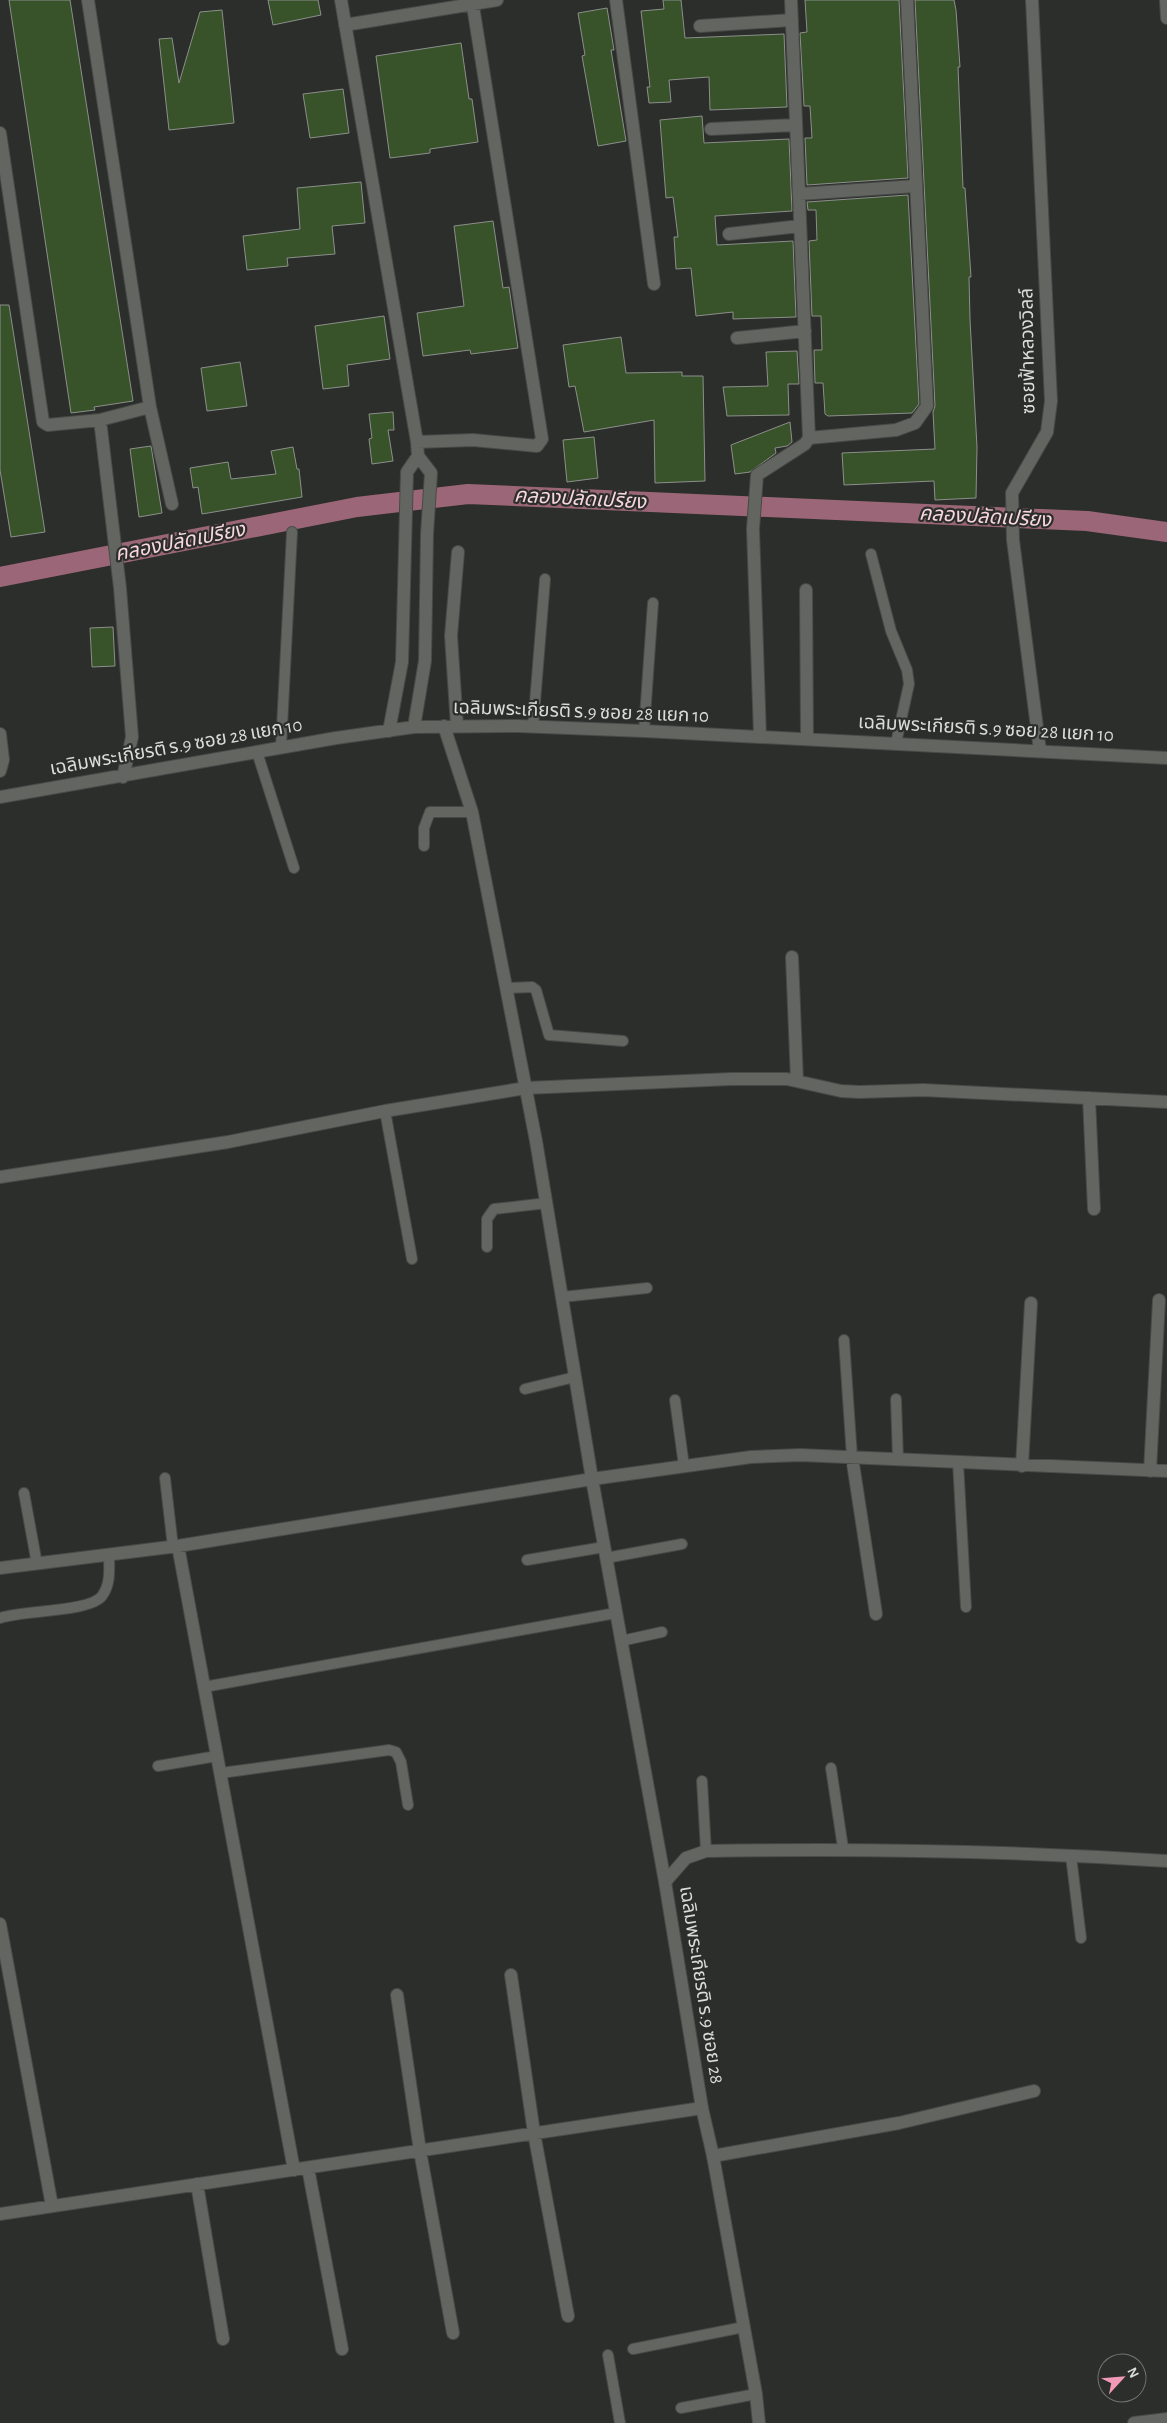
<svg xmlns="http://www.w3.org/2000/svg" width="1167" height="2423" font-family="'Alegreya Sans','Noto Sans Thai',sans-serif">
<rect width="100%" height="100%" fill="#2c2e2b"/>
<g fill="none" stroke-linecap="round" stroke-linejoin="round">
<path stroke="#9b6778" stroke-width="20" d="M0,577L357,507L468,494L1087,521L1167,532"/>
</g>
<path fill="#38522a" stroke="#8c8f8b" d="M9,0H70L133,401L94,407L95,410L71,413Z
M268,0H318L321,15L273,25Z
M663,0H681L685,38L784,34L787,107L710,110L709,77L669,80L671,102L649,103L647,87H650L641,11L664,9Z
M805,0H899L908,178L807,185L805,138H812L810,106H804L800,33L807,32Z
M915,0H954L956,10L960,67H958L963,188H965L971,277H969L970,320L977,447L976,498L935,500L934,481L844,485L842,453L935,449L933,412L935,406Z
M607,8L614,50H611L626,141L598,146L582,56L585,55L578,13Z
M222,10L234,123L169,130L159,39L172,38L179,83L200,12Z
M461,43L469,99H472L478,142L430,149V153L390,158L376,56Z
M343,89L349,133L310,138L303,94Z
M702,116L704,143L789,139L792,211L715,216L717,245L793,241L796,317L733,319V312L696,316L691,268L676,269L674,237H678L673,197L666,198L660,120Z
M361,182L365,223L332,226L335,254L287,258L288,266L247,270L243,236L300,229L297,188Z
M908,195L919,404L912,413L828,416L825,414L823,383H815L814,350H822L821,316H812L809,241L817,240L816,210H808L807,202Z
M493,221L503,288L509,287L518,348L471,354L470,350L423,356L417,313L464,306L454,226Z
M0,305H9L45,532L11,537L0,470Z
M384,316L390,359L347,365L349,386L323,389L315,326Z
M621,337L626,373L682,372V376H703L705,481L655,483L654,420L584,432L575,386L569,387L563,345Z
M797,351L799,384H788L789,415L727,416L723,387L768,386L766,352Z
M240,362L247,406L207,411L201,368Z
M393,412L394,430H388L393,461L372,464L369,439L372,438L369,414Z
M790,422L792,442L787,446L775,448L776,453L750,472L735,474L731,445Z
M594,437L598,478L567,482L563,440Z
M151,446L162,513L139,517L130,449Z
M293,447L297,469H299L302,497L202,514L198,487L193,488L190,468L228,462L231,479L276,474L271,451Z
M113,627L115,666L92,667L90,628Z"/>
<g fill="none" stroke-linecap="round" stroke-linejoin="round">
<defs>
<path id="service" d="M871,554L891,631L907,670L909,684L896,743
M533,727L545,579
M644,731L653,603
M281,747L292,532
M257,752L294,868
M424,846V828L430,812H472
M507,988L532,987L536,990L549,1035L623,1041
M385,1111L412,1259
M487,1247V1219L494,1209L547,1203
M562,1297L647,1288
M844,1340L852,1457
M525,1389L575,1377
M896,1399L898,1459
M675,1400L684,1466
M958,1462L966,1607
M165,1478L173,1547
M24,1493L37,1564
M606,1558L682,1544
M527,1560L604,1547
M0,1618C23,1610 90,1612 102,1596C111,1584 109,1569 109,1555
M621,1641L662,1632
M204,1687L616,1613
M158,1766L217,1756
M831,1768L843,1848
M221,1773L389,1750L396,1752L401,1762L408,1805
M702,1781L706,1851
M1071,1856L1081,1938
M633,2349L744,2327
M608,2355L620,2423
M681,2408L756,2394"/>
<path id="minor" d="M341,0L417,442L418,456L407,472L402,662L389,731
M616,0L654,284
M791,0L809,438
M1032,0L1051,401L1047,432L1012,493L1013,540L1040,751
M1166,0L1167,18
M345,25L497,0
M700,26L792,20
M711,129L796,125
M0,133L43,422L48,425L100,420L150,407L88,0
M799,194L916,186
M729,234L800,226
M737,338L805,331
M150,407L172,504
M100,420L120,588L132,737L123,777
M417,442L473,440L537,446L542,439L472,0
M806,590L807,738
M457,726L451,636L458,552
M414,727L425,661L427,534L431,473L418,456
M0,734L3,760L0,771
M760,736L753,529L757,475L805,444L809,438L896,430L915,423L927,406L907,0
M0,797L336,738L414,727L518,726L644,731L1167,758
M792,957L797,1081
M1089,1098L1094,1209
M0,1177L228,1142L385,1111L526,1088L731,1079H787L841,1091L859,1092L923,1090L1167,1102
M852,1457L876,1614
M1022,1466L1031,1303
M1150,1471L1159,1300
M178,1546L294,2170
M0,1568L178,1546L592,1479L751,1457L800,1455L1167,1471
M665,1882L686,1858L706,1851C860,1848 1013,1851 1167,1861
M0,1924L52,2206
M511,1975L534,2133L568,2316
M397,1995L420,2151L453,2333
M713,2156L899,2123L1034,2091
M308,2168L342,2349
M197,2184L223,2339
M0,2214L702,2108"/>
<path id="tertiary" d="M444,726L472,812L536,1141L592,1479L665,1882L702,2108L713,2156L756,2394L759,2423"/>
<path id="secondary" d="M1134,2423L1167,2419"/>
</defs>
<use href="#service" stroke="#484a47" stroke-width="12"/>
<use href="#minor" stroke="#484a47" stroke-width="14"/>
<use href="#tertiary" stroke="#484a47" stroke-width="14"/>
<use href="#secondary" stroke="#484a47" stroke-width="14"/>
<use href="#service" stroke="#636561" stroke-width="10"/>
<use href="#minor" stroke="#636561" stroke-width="12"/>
<use href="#tertiary" stroke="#636561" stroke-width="12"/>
<use href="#secondary" stroke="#636561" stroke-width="12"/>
</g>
<g text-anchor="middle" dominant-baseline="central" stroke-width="4.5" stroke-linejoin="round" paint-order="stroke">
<g font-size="19" fill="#dbdcda" stroke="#2c2e2b">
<text transform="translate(1028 351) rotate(-91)">ซอยฟ้าหลวงวิลล์</text>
<text transform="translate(581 712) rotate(2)">เฉลิมพระเกียรติ ร.9 ซอย 28 แยก 10</text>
<text transform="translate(986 729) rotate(3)">เฉลิมพระเกียรติ ร.9 ซอย 28 แยก 10</text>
<text transform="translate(176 747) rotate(-10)">เฉลิมพระเกียรติ ร.9 ซอย 28 แยก 10</text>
<text transform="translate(701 1985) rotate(81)">เฉลิมพระเกียรติ ร.9 ซอย 28</text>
</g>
<g font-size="20" font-style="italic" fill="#f9d7e1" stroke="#2c2e2b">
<text transform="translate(580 499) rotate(3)">คลองปลัดเปรียง</text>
<text transform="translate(985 517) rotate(3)">คลองปลัดเปรียง</text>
<text transform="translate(180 542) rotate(-11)">คลองปลัดเปรียง</text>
</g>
</g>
<g transform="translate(1122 2378) rotate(64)"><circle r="24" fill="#2c2e2b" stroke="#727471"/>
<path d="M0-4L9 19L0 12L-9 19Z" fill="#f09ab7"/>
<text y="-8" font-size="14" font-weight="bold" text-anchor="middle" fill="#dbdcda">N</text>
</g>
</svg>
